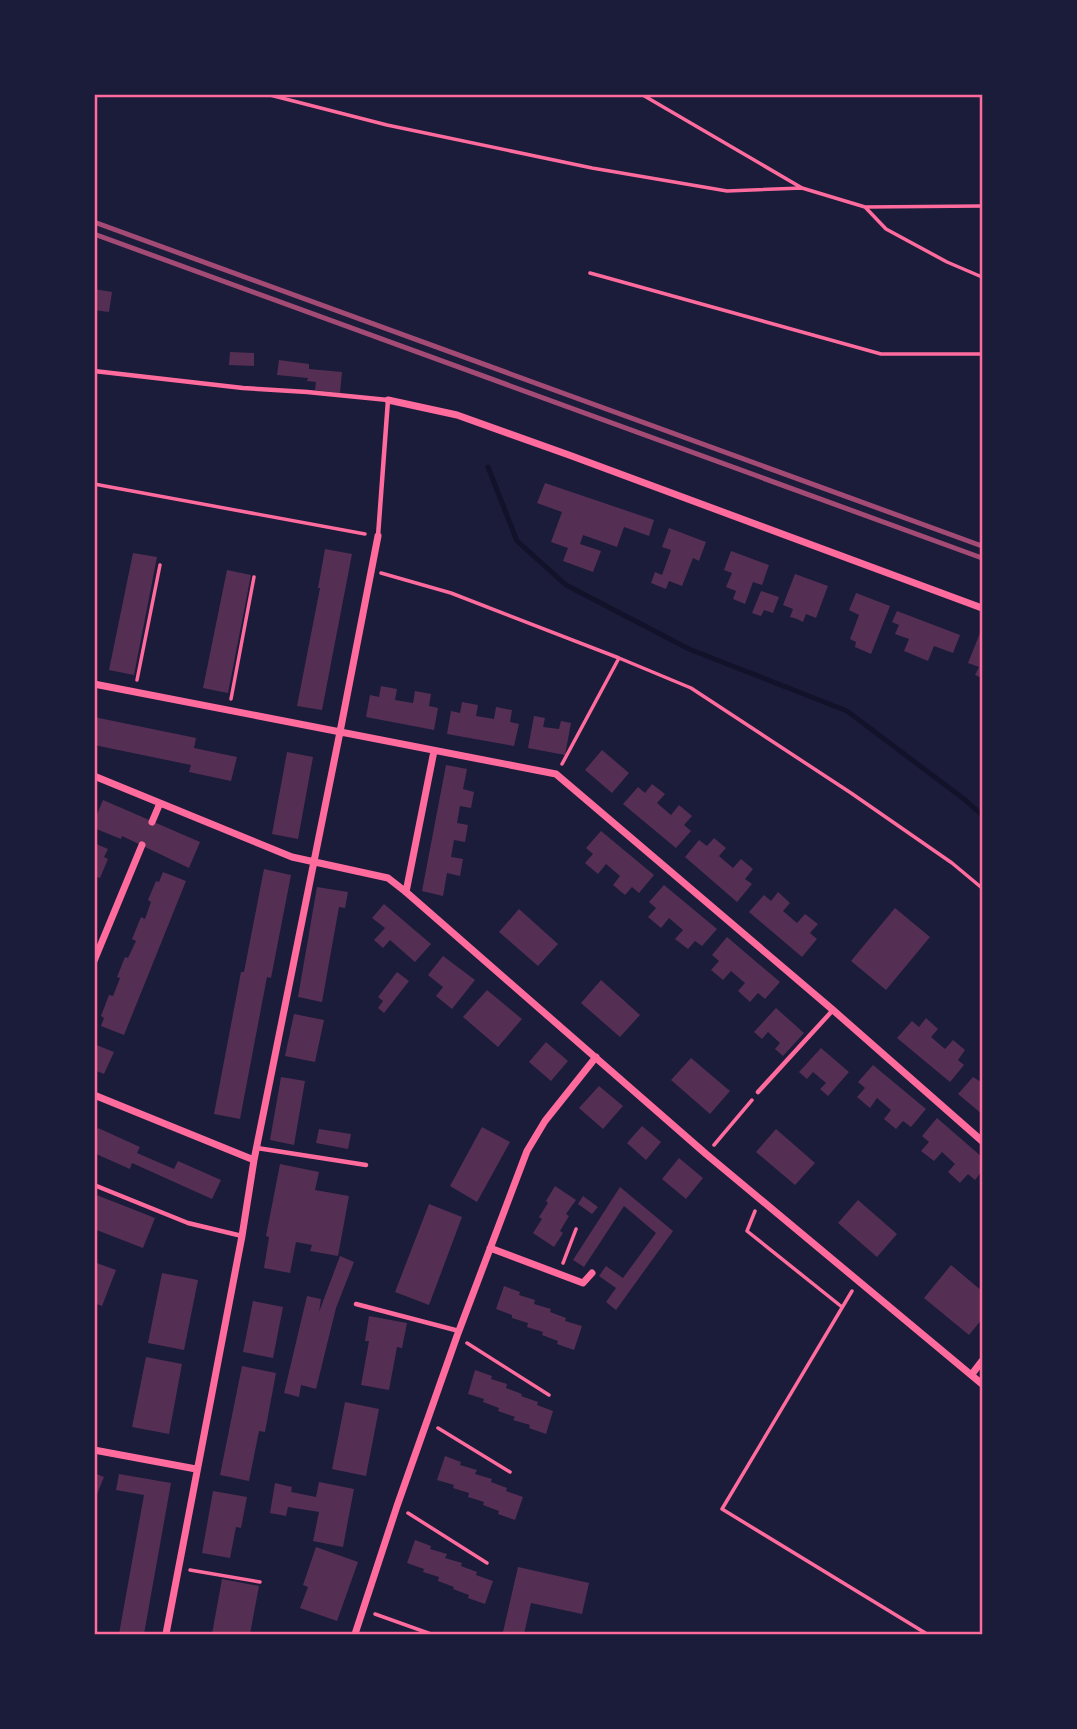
<svg xmlns="http://www.w3.org/2000/svg" width="1077" height="1729" font-family="Lato,sans-serif">
<rect width="100%" height="100%" fill="#1b1b3a"/>
<g fill="none" stroke-linecap="round" stroke-linejoin="round">
<path stroke="#12122b" stroke-width="5" d="M488,467L517,541L566,585L689,649L847,711L964,799L982,815"/>
</g>
<path fill="#542f53" d="M94,289L112,292L109,312L94,310Z
M230,352L254,353V366L229,365Z
M279,360L309,364V369L342,372L340,393L315,390L316,382L307,381L308,378L277,375Z
M545,483L654,520L649,536L624,527L617,547L583,535L580,544L601,551L593,572L563,561L568,548L551,542L562,512L537,503Z
M669,528L706,542L699,561L693,558L682,586L669,581L666,589L651,583L655,572L662,575L671,550L662,547Z
M325,549L352,554L322,710L297,706L320,588H318Z
M731,551L769,565L762,585L753,582L745,604L733,599L736,591L726,587L732,573L724,570Z
M133,553L157,557L134,675L109,670Z
M227,570L251,575L228,693L203,688Z
M795,574L828,586L816,618L806,614L803,622L797,619L790,617L793,609L783,605Z
M761,591L779,597L773,613L764,610L761,616L752,613Z
M856,593L890,606L871,654L855,647L856,642L850,639L859,615L849,610Z
M897,611L960,635L953,653L934,646L928,661L904,651L909,639L895,634L899,625L892,622Z
M980,633L982,634V678L975,675L979,667L968,663Z
M381,686L397,689L395,700L413,703L415,691L431,694L429,706L438,708L434,730L366,717L370,695L379,697Z
M462,702L478,705L476,716L494,719L496,707L512,710L510,722L519,724L514,746L447,734L451,711L460,713Z
M534,716L545,718L543,727L559,729L561,721L571,723L565,755L528,748Z
M94,717L196,738L194,748L237,757L231,781L189,772L191,765L94,745Z
M602,750L629,773L612,793L585,770Z
M287,752L313,757L298,839L272,834Z
M446,765L467,769L463,789L474,792L471,808L460,806L457,823L468,825L465,842L454,840L451,857L463,859L460,876L447,873L443,896L422,891Z
M652,784L665,794L657,803L671,815L679,805L692,816L684,825L691,831L676,848L623,804L638,787L645,793Z
M103,800L200,842L189,868L122,836L121,839L94,828V821Z
M601,831L654,875L639,893L632,887L625,895L613,885L620,876L606,864L598,874L585,863L593,854L586,848Z
M714,838L726,848L719,856L733,868L741,859L753,869L745,879L752,884L737,902L685,857L699,840L707,846Z
M94,843L108,849L104,857L108,859L100,878L97,877L95,881Z
M264,869L291,875L271,978L267,977L240,1119L214,1114L241,972H244Z
M163,872L186,881L124,1035L101,1026L104,1018L101,1016L109,995L113,996L120,978L117,977L125,957L128,958L136,941L132,939L141,917L145,919L151,902L148,900L156,881L159,882Z
M664,885L717,929L702,946L695,941L688,949L675,939L683,930L669,918L661,928L648,917L656,908L649,902Z
M317,887L348,892L345,908L339,907L322,1002L298,997Z
M778,892L790,903L783,911L797,923L805,914L818,924L810,933L817,939L802,957L749,912L764,895L771,901Z
M384,904L431,944L415,962L390,940L383,948L374,940L385,928L372,918Z
M895,908L930,937L886,990L851,961Z
M519,909L558,944L538,966L499,932Z
M727,937L780,982L765,999L758,993L750,1002L738,991L745,983L731,971L723,980L711,970L719,961L712,955Z
M443,956L475,980L452,1009L436,996L443,987L428,975Z
M397,972L409,981L384,1013L378,1008L383,1001L378,997Z
M601,980L640,1015L620,1037L581,1003Z
M487,990L522,1019L498,1047L463,1017Z
M776,1008L804,1033L783,1056L775,1049L780,1043L768,1032L762,1039L754,1032Z
M294,1014L324,1020L315,1062L285,1056Z
M926,1018L938,1029L931,1037L945,1049L953,1040L965,1050L958,1060L964,1065L950,1082L897,1038L912,1021L919,1027Z
M546,1042L568,1061L551,1081L529,1062Z
M94,1044L114,1052L104,1074L94,1070Z
M821,1048L849,1072L828,1096L820,1089L826,1083L813,1072L807,1079L799,1072Z
M691,1058L730,1091L710,1114L671,1080Z
M873,1065L926,1109L911,1127L903,1121L896,1129L884,1119L891,1110L877,1098L870,1108L857,1097L865,1088L858,1082Z
M281,1077L305,1081L294,1145L270,1140Z
M973,1077L981,1082L982,1080V1114L958,1094Z
M599,1086L623,1106L603,1129L579,1108Z
M937,1118L982,1157V1171L975,1180L968,1174L960,1183L948,1172L955,1164L942,1152L934,1161L921,1151L929,1142L922,1136Z
M642,1126L661,1142L646,1160L627,1143Z
M482,1127L510,1142L477,1202L450,1186Z
M98,1128L140,1147L137,1153L174,1169L178,1161L221,1180L212,1199L132,1163L130,1169L94,1153V1136Z
M319,1129L351,1134L348,1149L316,1143Z
M776,1129L815,1163L795,1185L756,1152Z
M679,1158L703,1178L686,1199L662,1179Z
M280,1164L319,1172L315,1190L349,1196L338,1256L310,1251L312,1245L296,1242L290,1273L264,1268L269,1237L266,1236Z
M555,1186L576,1200L566,1214L569,1216L560,1231L563,1233L554,1247L533,1233L542,1219L539,1217L548,1203L546,1201Z
M620,1187L673,1231L616,1310L606,1302L616,1288L599,1276L606,1266L623,1278L656,1233L624,1206L584,1267L573,1260Z
M94,1194L155,1218L143,1248L94,1229Z
M583,1196L598,1207L592,1214L578,1204Z
M858,1200L897,1234L877,1257L838,1223Z
M429,1204L462,1217L429,1305L395,1292Z
M340,1256L354,1262L336,1308L316,1389L301,1385L299,1397L284,1393L307,1296L321,1299L319,1312Z
M94,1262L116,1270L102,1306L94,1303Z
M951,1265L982,1291V1319L969,1335L924,1298Z
M162,1273L198,1280L184,1350L148,1343Z
M504,1286L520,1292L519,1295L535,1300L534,1304L551,1309L550,1312L566,1318L565,1321L582,1326L574,1350L557,1344L558,1341L542,1335L543,1332L527,1327L528,1323L512,1318V1315L496,1309Z
M253,1301L283,1307L273,1358L243,1352Z
M369,1316L407,1323L402,1348L397,1347L389,1390L361,1385L369,1341H365Z
M146,1357L182,1364L169,1434L132,1427Z
M242,1366L276,1373L265,1432L259,1431L249,1481L220,1475Z
M475,1370L492,1376L491,1379L507,1384L506,1388L522,1394L521,1396L538,1402L537,1405L553,1411L546,1434L529,1428L530,1425L513,1420L515,1417L498,1411L499,1408L483,1402L484,1399L468,1394Z
M345,1402L379,1409L366,1476L332,1469Z
M445,1456L461,1462L460,1465L477,1470L475,1474L492,1479L491,1482L507,1488L506,1491L523,1497L515,1520L498,1514L499,1511L483,1505L484,1502L468,1497L469,1493L453,1488L454,1485L437,1480Z
M94,1473L104,1477L95,1499H94Z
M119,1474L171,1483L144,1634H119L144,1495L116,1490Z
M319,1482L354,1489L343,1547L313,1541L319,1512L288,1507L286,1516L270,1513L275,1483L292,1487L291,1492L316,1497Z
M213,1491L247,1497L241,1528L236,1527L230,1558L202,1553Z
M415,1540L431,1546L430,1549L447,1554L445,1558L462,1563L461,1566L477,1572L476,1575L493,1581L485,1604L468,1598L469,1595L453,1589L454,1587L438,1581L439,1577L423,1572L424,1569L407,1563Z
M316,1547L358,1562L337,1621L300,1608L308,1587L303,1585Z
M518,1567L589,1583L582,1614L531,1603L524,1634H512L503,1632Z
M222,1579L259,1586L250,1634H212Z"/>
<g fill="none" stroke-linecap="round" stroke-linejoin="round">
<path stroke="#ff6b9d" stroke-width="3.5" d="M266,94L387,125L592,168L727,191L802,188
M641,94L802,188L865,207L982,206
M865,207L886,229L947,262L982,277
M590,273L881,354H982
M94,484L365,534
M381,573L451,593L619,658L691,688L851,793L952,863L982,888
M137,680L160,565
M231,699L254,577
M562,764L619,658
M714,1145L752,1100
M755,1211L747,1231L842,1307
M563,1263L576,1229
M852,1291L722,1509L927,1634
M467,1343L549,1395
M438,1428L510,1472
M408,1513L487,1563
M190,1570L260,1582
M375,1614L431,1634"/>
<path stroke="#ff6b9d" stroke-width="4.5" d="M94,371L243,388L307,392L388,400L378,536
M758,1092L833,1010
M257,1148L366,1165
M94,1185L188,1223L242,1236
M356,1304L459,1331"/>
<path stroke="#ff6b9d" stroke-width="7" d="M388,400L457,415L569,455L982,608
M94,684L556,774L833,1010L982,1141
M94,776L292,857L388,878L406,892L706,1154L982,1384
M152,822L160,803
M406,892L434,751
M94,961L142,845
M94,1095L254,1160
M490,1248L583,1283L592,1273
M972,1374L982,1361
M94,1450L196,1469
M166,1634L242,1236L254,1160L340,732L378,536
M355,1634L397,1506L457,1336L527,1151L545,1121L596,1057"/>
<path stroke="#a44b75" stroke-width="5" d="M94,222L982,546
M94,234L982,558"/>
</g>
<rect width="1077" height="1729" fill="none" stroke="#1b1b3a" stroke-width="192"/>
<rect x="96" y="96" width="885" height="1537" fill="none" stroke="#ff6b9d" stroke-width="2.5"/>
</svg>
